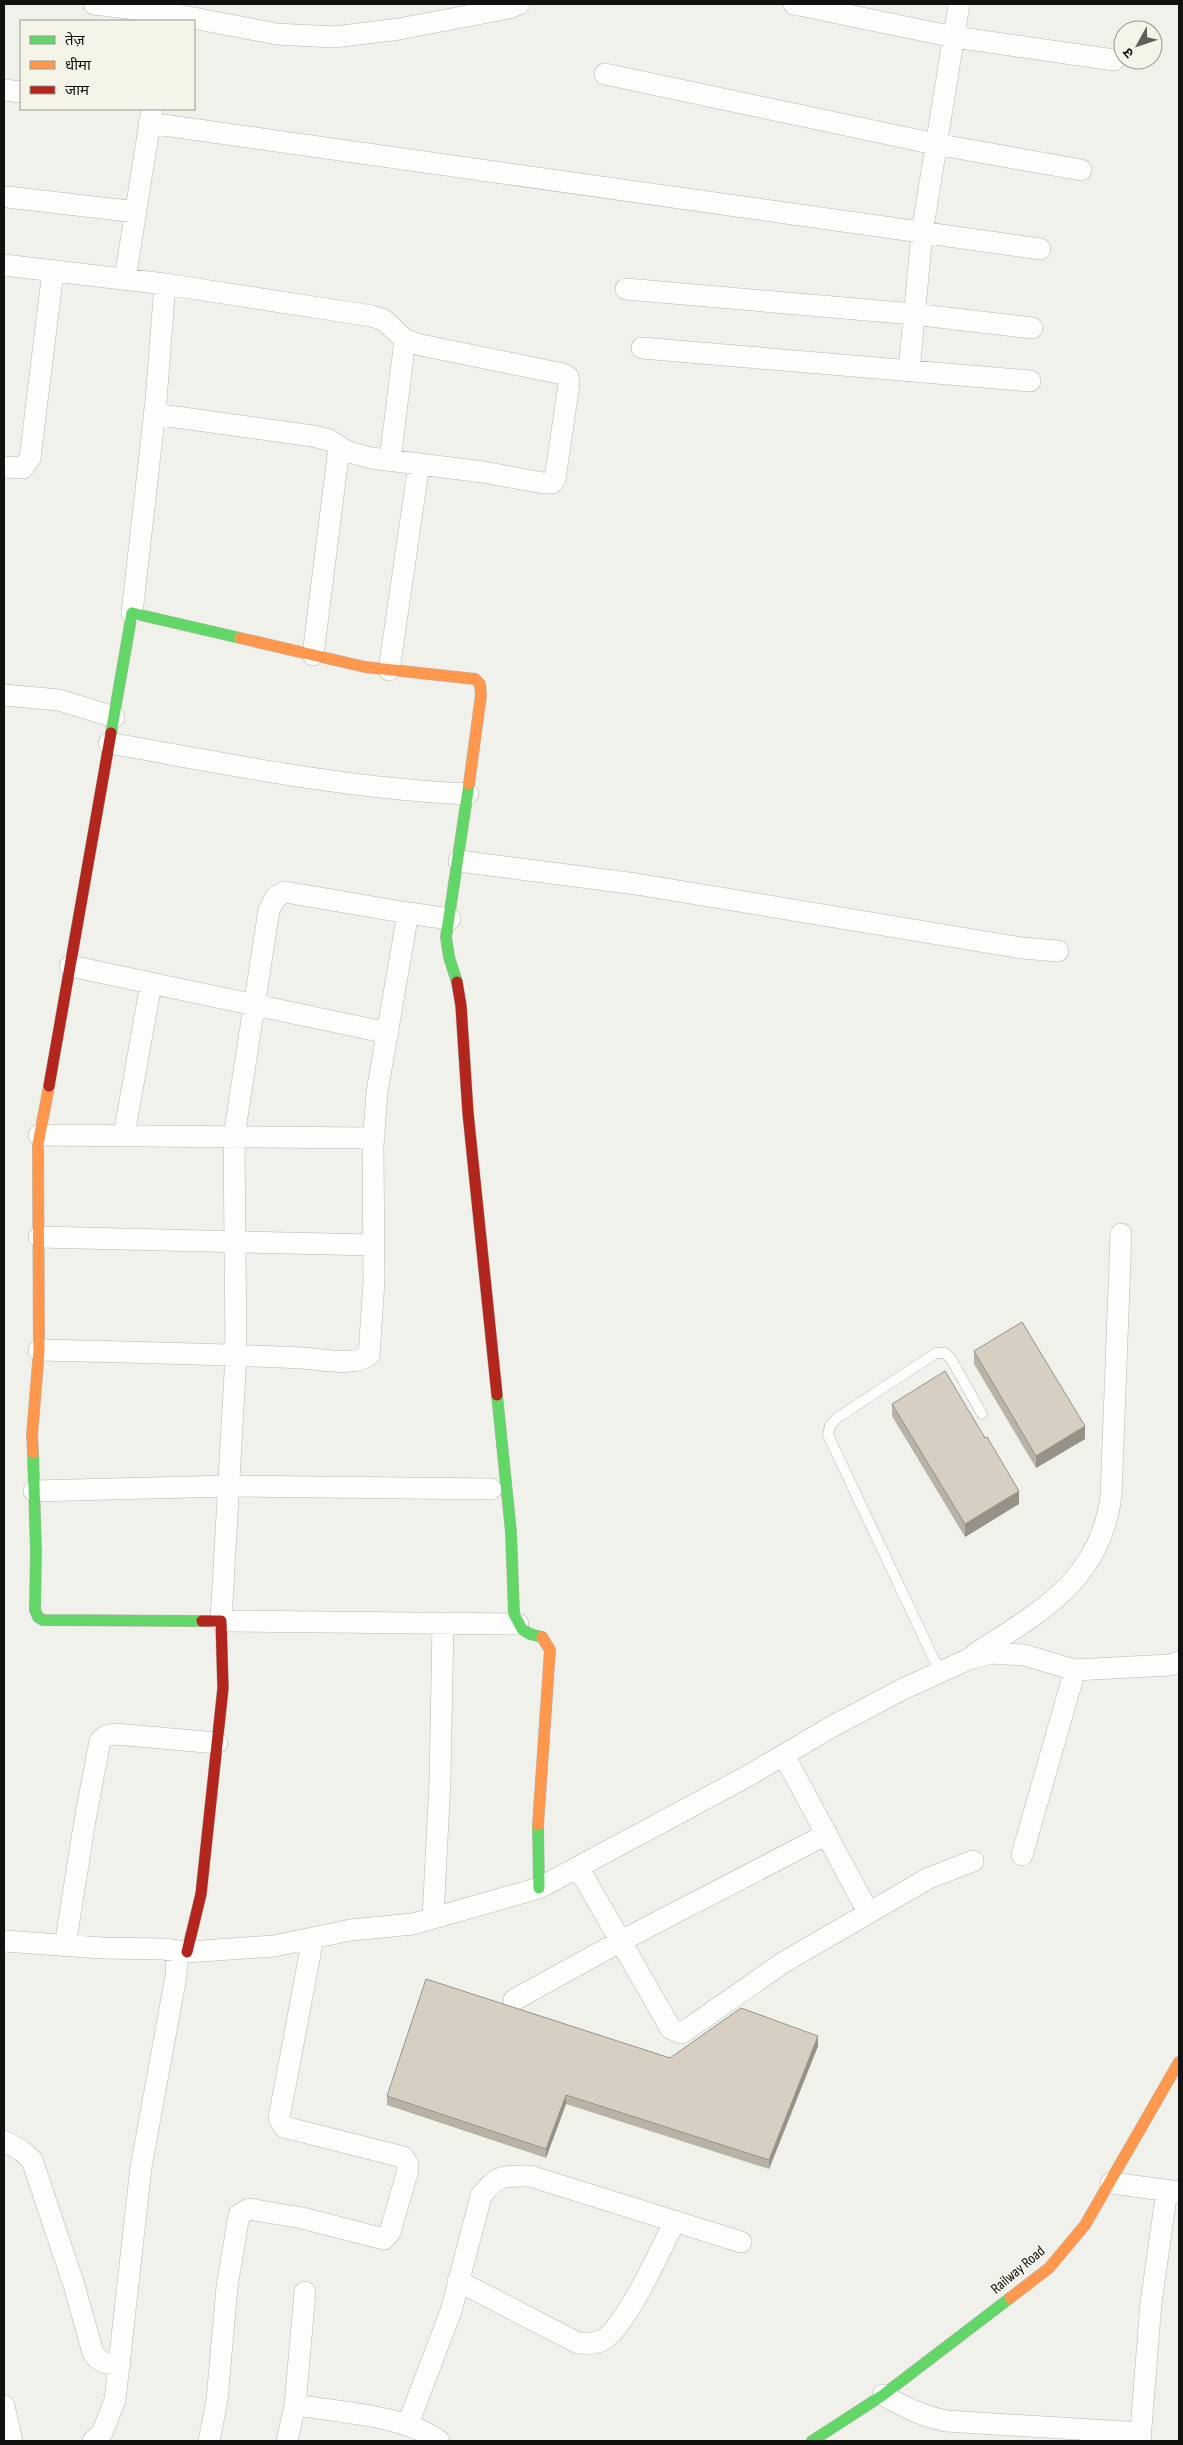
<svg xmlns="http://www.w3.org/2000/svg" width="1183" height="2445" font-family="'Sofia Sans Condensed','Noto Sans Devanagari',sans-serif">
<rect width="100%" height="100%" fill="#f1f1ec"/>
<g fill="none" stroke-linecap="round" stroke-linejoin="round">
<defs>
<path id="lane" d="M940,1672L828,1435L830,1426L837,1418L936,1353H945L951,1359L982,1414"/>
<path id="street" d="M94,4L167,13L277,34L334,37L399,29L509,8L519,4
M794,4L954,37L1114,60
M605,74L935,144L1081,170
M4,90L21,92
M149,123L1040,249
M8,197L136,212
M4,265L165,284L156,401L132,613
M125,279L152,109
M626,289L913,314L1032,328
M642,348L1030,381
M909,371L922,233L959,4
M154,414L313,436L329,440L346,451L371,458L483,472L543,483H552L555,479L569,384L568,377L563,374L421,345L405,340L384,320L372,316L165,284
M390,460L405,340
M4,467L23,468L30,458L53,271
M313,655L339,448
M389,670L419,464
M4,695L59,700L114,717
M109,743C228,764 348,789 468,794
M459,861L636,884L1022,948L1058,951
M408,913L285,892L276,897L269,910L234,1136L236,1355L221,1621L518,1624
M70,966L388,1033
M39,1135L373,1138
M124,1135L151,983
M39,1237L374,1245
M39,1350C127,1352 215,1354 302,1358C321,1359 354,1367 369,1355L374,1281L373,1146L377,1092L408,913L450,919
M34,1491L229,1486L491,1489
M975,1654C1041,1611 1100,1581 1111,1496L1121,1234
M784,1755L868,1912
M1022,1855L1075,1670
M578,1867L671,2029L682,2033L784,1962L929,1878L973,1861
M433,1918L440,1781L443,1623
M4,1941L102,1948L163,1949L187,1952L274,1946L351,1930L413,1924L539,1888L746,1777L833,1726L903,1689L969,1659L991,1653L1024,1655L1075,1670L1170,1665L1179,1662
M65,1946L85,1820L100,1741L106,1736L115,1734L217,1743
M514,2000L621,1941L827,1834
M4,2141L22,2151L32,2160L74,2285L93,2353C101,2364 107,2364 120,2363
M1111,2183L1179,2192
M458,2281L578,2343C589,2344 599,2344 607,2337C630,2318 660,2250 675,2221
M305,2292L295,2405C338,2412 405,2415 439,2441
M883,2395C904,2407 922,2416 946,2421L1141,2433
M4,2406L12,2441
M408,2424L451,2311L481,2196C497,2174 505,2176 530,2176L741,2242
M93,2441L102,2433L115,2400L141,2167L176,1976L177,1951
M209,2441L217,2400L227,2287L239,2215L249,2209L302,2218L384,2239L390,2232L408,2170V2165L403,2157L284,2127L279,2118L313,1938
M287,2441L295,2405
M1140,2441L1151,2303L1167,2190"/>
<path id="fast" d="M111,733L132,613L240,638
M457,982L449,957L446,937L469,784
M497,1395L511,1532L514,1614L522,1629L530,1634L542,1637
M33,1453L36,1551L35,1610L38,1617L43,1620L202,1621
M538,1825L539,1888
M812,2441L883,2395L1010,2298"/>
<path id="slow" d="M240,638L365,667L475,679L480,684L481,695L469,784
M33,1453L32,1435L39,1350L38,1144L49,1086
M538,1825L550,1650L542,1637
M1010,2298L1049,2268L1085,2225L1179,2062"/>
<path id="jam" d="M457,982L461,1006L468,1113L497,1395
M49,1086L111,733
M187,1952L201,1894L223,1688L221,1621H202"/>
</defs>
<use href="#lane" stroke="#b6b6b2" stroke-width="11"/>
<use href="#street" stroke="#b6b6b2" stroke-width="22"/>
<use href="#fast" stroke="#b6b6b2" stroke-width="12"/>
<use href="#slow" stroke="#b6b6b2" stroke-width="12"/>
<use href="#jam" stroke="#b6b6b2" stroke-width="12"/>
<use href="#lane" stroke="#fdfdfc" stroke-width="10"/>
<use href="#street" stroke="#fdfdfc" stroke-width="21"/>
<use href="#fast" stroke="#63d668" stroke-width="11"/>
<use href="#slow" stroke="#ff974d" stroke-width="11"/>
<use href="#jam" stroke="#b3261e" stroke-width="11"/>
</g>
<path fill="#b9b3a7" d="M974,1351L1085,1439L1036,1468L974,1364Z
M892,1404L1019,1504L965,1537L892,1416Z
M818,2046L769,2169L566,2104L546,2158L387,2105V2096L670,2058Z"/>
<path fill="#969288" d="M1085,1426V1439L1036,1468V1456Z
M1019,1491V1504L965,1537V1524Z
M818,2036V2046L769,2169V2160Z
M566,2095V2104L546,2158V2149Z"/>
<path fill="#d7d0c2" stroke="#969288" d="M1022,1322L1085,1426L1036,1456L974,1351Z
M945,1371L985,1438L987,1437L1019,1491L965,1524L892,1404Z
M426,1979L670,2058L741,2008L818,2036L769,2160L566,2095L546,2149L387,2096Z"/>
<g text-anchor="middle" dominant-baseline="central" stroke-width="4" stroke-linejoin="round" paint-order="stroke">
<g font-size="15" fill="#11110e" stroke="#f4f4e9">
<text transform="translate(1018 2270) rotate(-40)">Railway Road</text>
</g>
</g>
<rect width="1183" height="2445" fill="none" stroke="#11110e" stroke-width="10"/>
<rect x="20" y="20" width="175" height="90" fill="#f4f4e9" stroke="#999991"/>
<rect x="30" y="36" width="25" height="8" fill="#63d668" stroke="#999991"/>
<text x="65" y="45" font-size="15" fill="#11110e">तेज़</text>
<rect x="30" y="61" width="25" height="8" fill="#ff974d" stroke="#999991"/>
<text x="65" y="70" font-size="15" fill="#11110e">धीमा</text>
<rect x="30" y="86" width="25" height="8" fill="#b3261e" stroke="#999991"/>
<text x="65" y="95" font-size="15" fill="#11110e">जाम</text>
<g transform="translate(1138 45) rotate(230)"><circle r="24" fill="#f4f4e9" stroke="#999991"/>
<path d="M0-4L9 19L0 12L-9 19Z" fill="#5f5f5c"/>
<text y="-8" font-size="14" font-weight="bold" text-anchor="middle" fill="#11110e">उ</text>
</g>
</svg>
